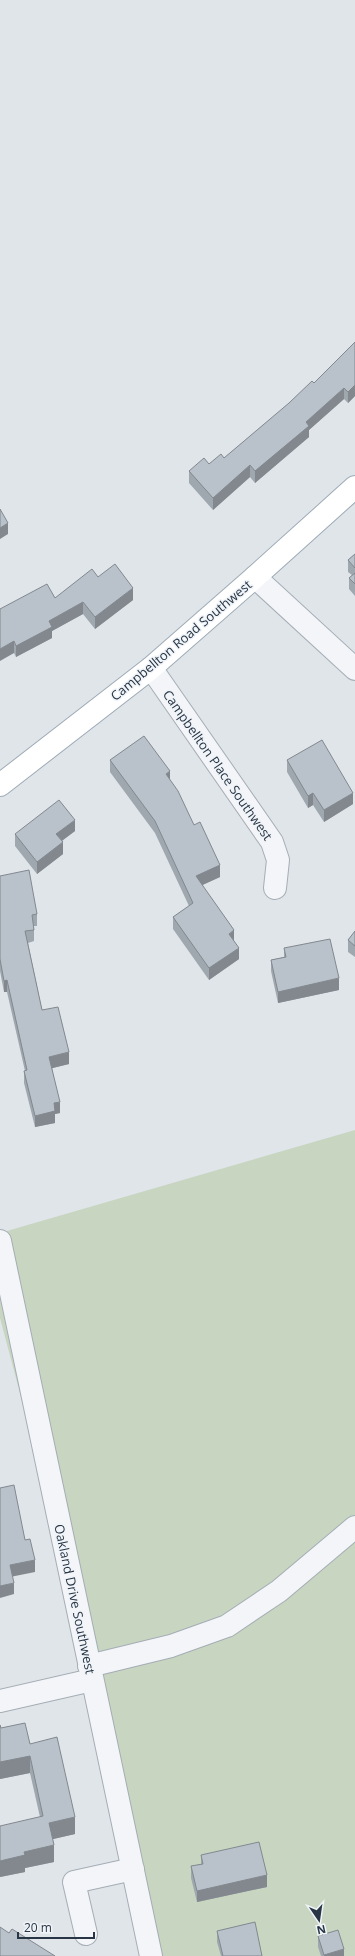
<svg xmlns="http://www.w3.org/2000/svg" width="355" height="1956" font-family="'Open Sans',sans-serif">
<rect width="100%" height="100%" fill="#e0e5ea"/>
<path fill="#c8d5c0" d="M355,1130V1956H158L100,1695L0,1318V1233Z"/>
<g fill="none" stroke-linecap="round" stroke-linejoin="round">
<defs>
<path id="minor" d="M255,577L355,669
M151,668L272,842L278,860L275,888
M0,1241L151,1956
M89,1666L171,1646L227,1626L279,1591L355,1527
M0,1701L92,1680
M86,1934L74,1882L133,1869"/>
<path id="major" d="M0,785L151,668L255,577L355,487"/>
</defs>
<use href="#minor" stroke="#a5adb5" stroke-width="24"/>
<use href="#major" stroke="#9eabb7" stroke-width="24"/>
<use href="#minor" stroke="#f3f5f8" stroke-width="22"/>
<use href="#major" stroke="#fff" stroke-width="22"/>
</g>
<path fill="#9fa7af" d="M355,342V396L348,403L344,399L309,430V437L255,483L250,477L213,510L189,483V471L224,458L314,383Z
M355,554V596L349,589V578L352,575L348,572V560Z
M98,577L133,600L95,629L83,614L52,631V638L16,657L14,653L0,609L55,598Z
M110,760L170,780L220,877L202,885L234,941L239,959L209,980L173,929V917L189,906L155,833L110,772Z
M287,760L353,804L324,822L313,805L308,808L287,772Z
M75,831L62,841L63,854L37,874L15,846V834Z
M0,876L37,914V926H34V941L28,943L42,1010L69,1064L52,1068L60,1113L55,1114V1123L35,1127L24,1083V1071H25L7,992H4L0,971Z
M355,931V957L348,952V940Z
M284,948L339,990L278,1003L271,971V960L284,957Z
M0,1725L1,1728L30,1744L75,1834L53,1839L54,1862L25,1868V1872L0,1877L40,1817L30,1773L0,1779Z
M201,1855L267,1887L197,1902L191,1878V1866L201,1864Z
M217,1931L262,1956H221L217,1942Z
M318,1936L344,1956H321L318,1947Z"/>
<path fill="#82888e" d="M355,385V396L348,403V392Z
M344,388V399L309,430V437L255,483V471L306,422Z
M250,465V477L213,510V498Z
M8,523V534L0,539V528Z
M133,588V600L95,629V617Z
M83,602V614L52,631V638L16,657V646L49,621Z
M14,641V653L0,661V649Z
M170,771V783L166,774Z
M313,793V805L308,808V796Z
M353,793V804L324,822V810Z
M75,820V831L56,845V834Z
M63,842V854L37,874V862Z
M220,865V877L196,888V876Z
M234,930V941L229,934Z
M239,948V959L209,980V968Z
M339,978V990L278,1003V992Z
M7,980V992H4V981Z
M69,1052V1064L49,1069V1057Z
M60,1102V1113L55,1114V1123L35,1127V1116L54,1103Z
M35,1560V1572L10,1577V1565Z
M14,1583V1594L0,1598V1586Z
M30,1756V1773L0,1779V1762Z
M75,1817V1834L49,1840V1823Z
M54,1845V1862L25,1868V1872L0,1877V1861L24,1852Z
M267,1875V1887L197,1902V1891Z
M344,1949V1956H324V1955Z"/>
<path fill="#b9c2cb" stroke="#82888e" d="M355,342V385L348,392L344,388L306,422L309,426L255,471L250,465L213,498L189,471L204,458L209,464L221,454L224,458L289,403L312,381L314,383Z
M0,509L8,523L0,528Z
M355,554V568L348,560Z
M115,564L133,588L95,617L83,602L49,621L52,627L16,646L14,641L0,649V609L47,584L55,598L92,569L98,577Z
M355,573V584L349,578Z
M144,736L170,771L166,774L178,791L194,825L200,822L220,865L196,876L234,930L229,934L239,948L209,968L173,917L193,903L155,821L110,760Z
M322,740L353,793L324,810L313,793L308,796L287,760Z
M59,800L75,820L56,834L63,842L37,862L15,834Z
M29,870L37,914L32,915L34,930L25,931L42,1010L58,1007L69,1052L49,1057L60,1102L54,1103L55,1111L35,1116L24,1071L27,1070L7,980L4,981L0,959V876Z
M355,931V946L348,940Z
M330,939L339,978L278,992L271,960L286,957L284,948Z
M14,1485L25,1540L30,1539L35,1560L10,1565L14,1583L0,1586V1488Z
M25,1723L30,1744L57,1737L75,1817L49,1823L54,1845L24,1852L25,1855L0,1861V1826L43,1816L30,1756L0,1762V1725L1,1728Z
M259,1842L267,1875L197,1891L191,1866L203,1864L201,1855Z
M255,1922L262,1956H223L217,1931Z
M0,1927L9,1933L12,1929L55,1956H0Z
M338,1930L344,1949L324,1955L318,1936Z"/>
<g text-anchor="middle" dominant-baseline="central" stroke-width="3" stroke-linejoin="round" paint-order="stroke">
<g font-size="13" fill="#273544" stroke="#f0f4f8">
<text transform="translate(181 640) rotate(-40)">Campbellton Road Southwest</text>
<text transform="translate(218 765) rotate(55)">Campbellton Place Southwest</text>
<text transform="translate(75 1599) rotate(78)">Oakland Drive Southwest</text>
</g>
</g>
<g transform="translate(319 1920) rotate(167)" stroke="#f0f4f8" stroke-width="3" paint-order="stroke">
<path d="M0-3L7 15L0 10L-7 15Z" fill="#273544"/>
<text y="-6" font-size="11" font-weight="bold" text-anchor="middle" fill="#273544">N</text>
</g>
<path d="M18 1932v6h76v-6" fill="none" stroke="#273544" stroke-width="2"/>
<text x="24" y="1932" font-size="12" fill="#273544" stroke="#f0f4f8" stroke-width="3" paint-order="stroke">20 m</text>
</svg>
